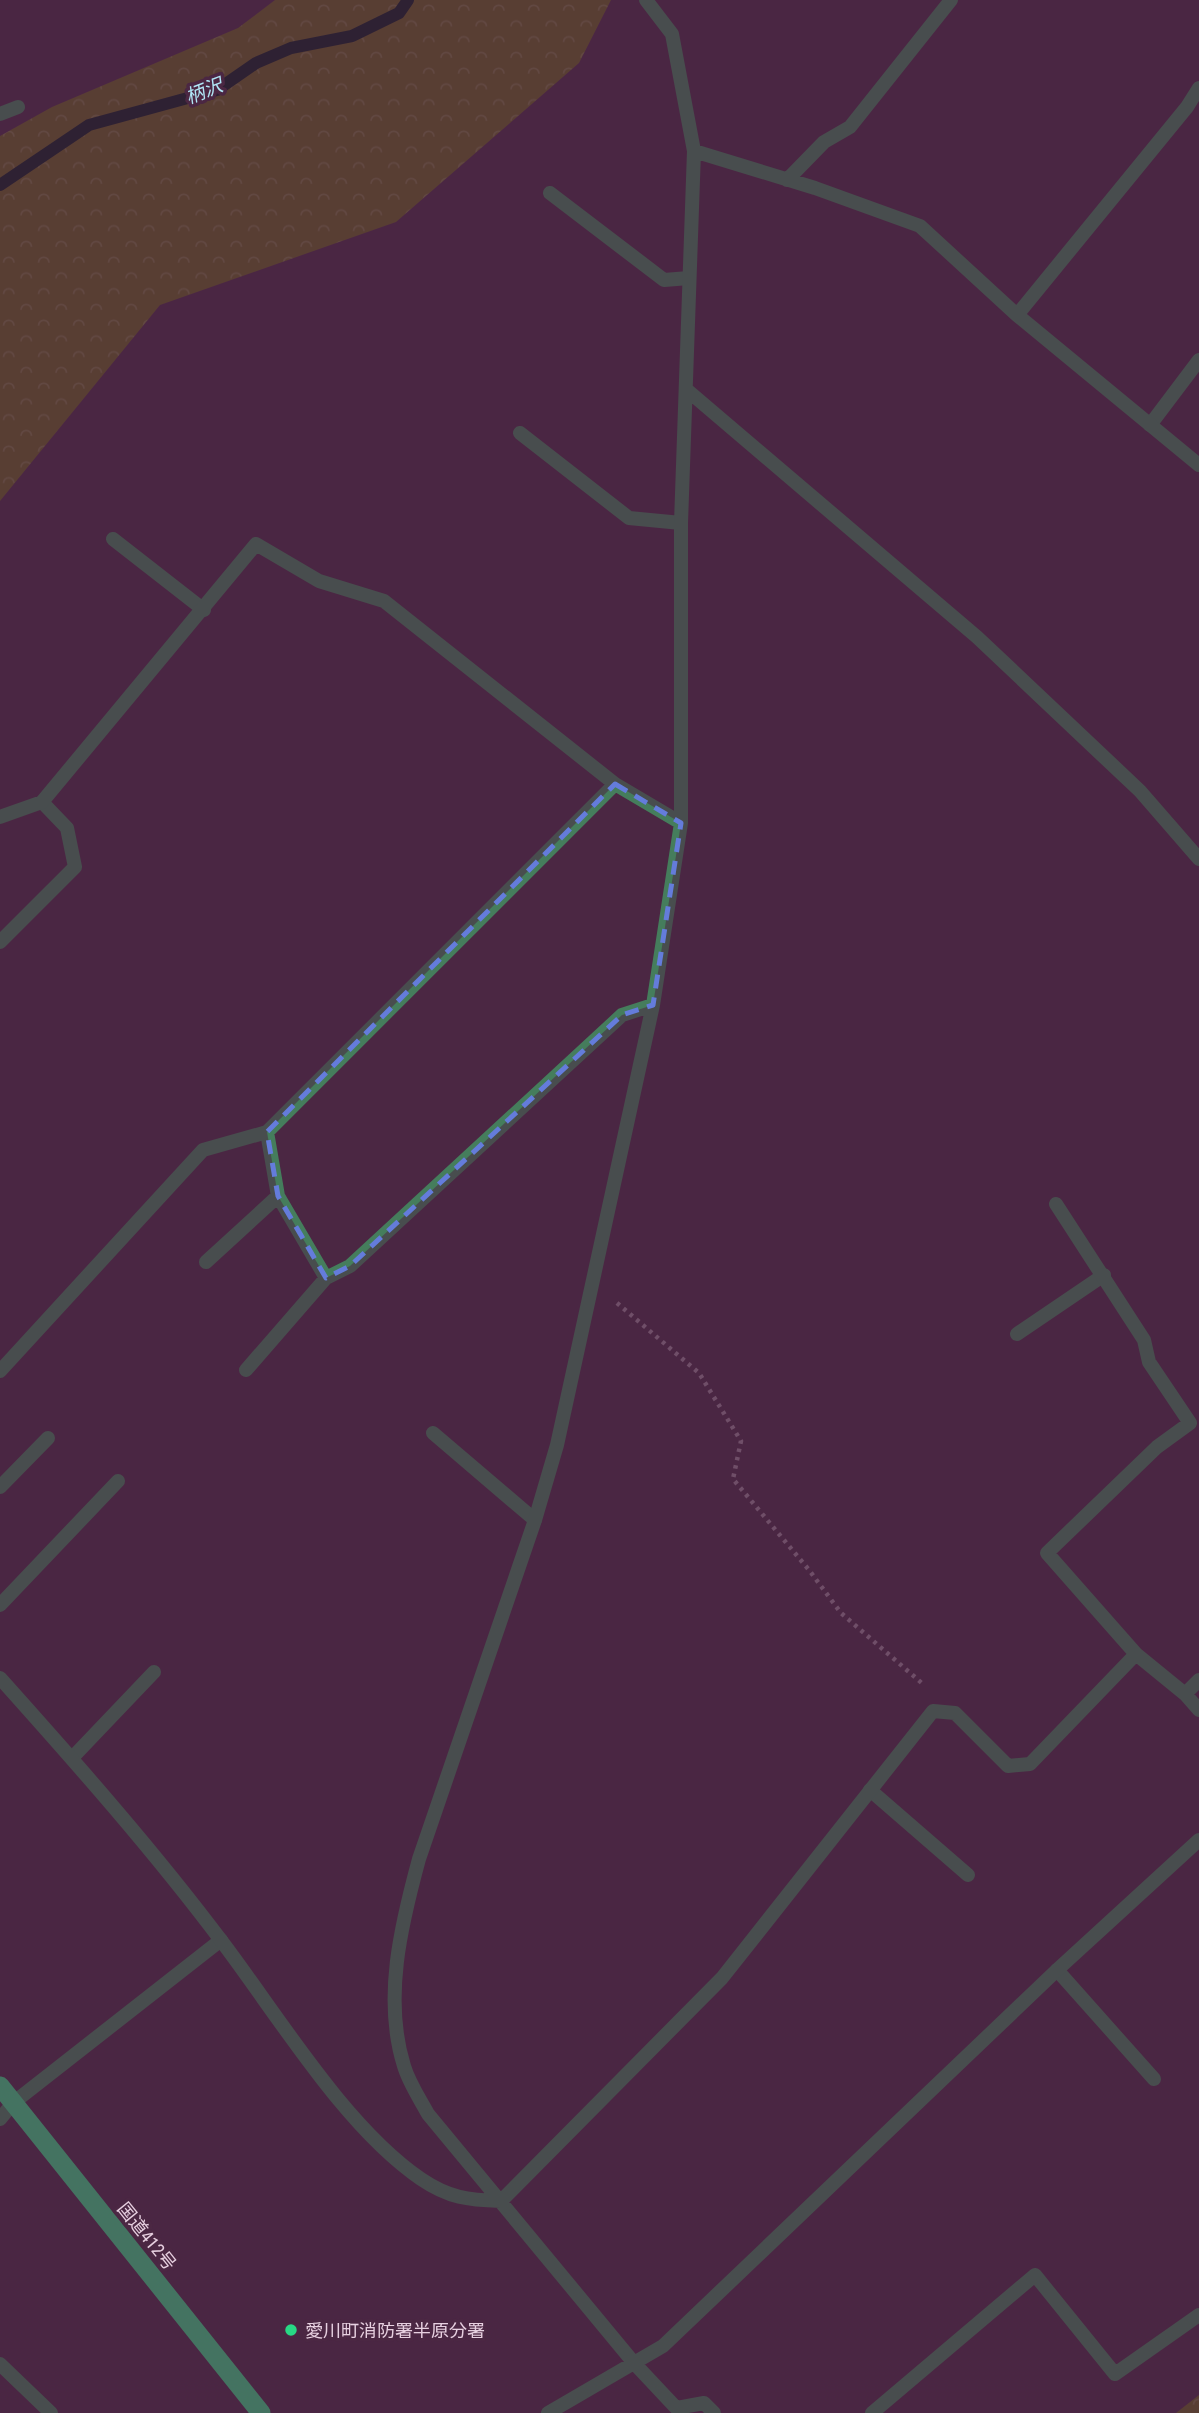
<svg xmlns="http://www.w3.org/2000/svg" width="1199" height="2413" font-family="'Roboto Condensed','Noto Sans JP',sans-serif">
<defs>
<pattern id="forest-crowns" width="20" height="18" patternUnits="userSpaceOnUse" patternTransform="scale(1.75)"><rect width="20" height="18" fill="#695b21"/><path d="M2 6a3 3 0 1 1 6 0M12 15a3 3 0 1 1 6 0" fill="none" stroke="#7e7241"/></pattern>
</defs>
<rect width="100%" height="100%" fill="#4b2743"/>
<path fill="url(#forest-crowns)" d="M275,0H611L579,63L396,222L160,305L0,501V136L52,107L238,28Z
M1199,2395V2413H1176Z"/>
<g fill="none" stroke-linecap="round" stroke-linejoin="round">
<path stroke="#0c1c21" stroke-width="12" d="M0,185L89,125L217,90L256,63L291,48L352,36L399,13L408,0"/>
<path stroke="#9c7f95" stroke-width="4.5" stroke-dasharray="3.5 5" stroke-linecap="butt" d="M617,1303L699,1373L741,1441L733,1479L809,1570L841,1613L924,1685"/>
<path stroke="#457d5c" stroke-width="14" d="M550,193L664,280L689,278
M1150,425L1199,360
M520,433L629,518L681,523
M113,539L204,610
M0,942L75,867L67,828L42,802
M1017,1334L1104,1275
M433,1433L535,1520
M0,1487L48,1438
M0,1605L118,1481
M72,1758L154,1672
M870,1790L968,1875
M1057,1970L1154,2079
M13,2103L221,1940"/>
<path stroke="#457d5c" stroke-width="14" d="M646,0L672,34L694,151L681,523V823L653,1005L557,1445L535,1520L419,1859C401,1925 383,1999 404,2066C409,2083 420,2099 428,2114L634,2363L681,2413
M0,114L18,107
M694,151L815,188L920,226L1017,315L1199,465
M787,180L824,142L850,127L951,0
M1017,315L1187,107L1199,88
M687,390L977,637L1140,791L1199,859
M0,817L42,802L256,544L319,581L384,601L615,784L681,823
M267,1132L278,1196L326,1278
M1056,1204L1144,1340L1149,1362L1190,1423L1157,1447L1047,1553L1136,1654L1185,1694L1199,1710
M206,1262L278,1196
M246,1370L326,1278L350,1266L622,1015L653,1005
M0,1371L203,1150L267,1132L615,784
M0,1678C77,1764 154,1851 223,1943C279,2017 345,2127 421,2179C449,2198 468,2200 501,2201L722,1978L933,1711L955,1713L1008,1766L1030,1764L1136,1654
M1185,1694L1199,1680
M0,2119L13,2103
M0,2364L51,2413
M677,2408L704,2403L714,2413
M548,2413L663,2346L1057,1970L1199,1840
M872,2413L1035,2275L1115,2374L1199,2315"/>
<path stroke="#3cd186" stroke-width="19" d="M0,2086L261,2413"/>
</g>
<path d="M0 0H1199V2413H0ZM615,784L681,823L653,1005L622,1015L350,1266L326,1278L278,1196L267,1132Z" fill="#4b2743" fill-opacity=".55" fill-rule="evenodd"/>
<path fill="none" stroke="#647cdb" stroke-width="5" stroke-dasharray="14 9" stroke-linejoin="round" d="M615,784L681,823L653,1005L622,1015L350,1266L326,1278L278,1196L267,1132Z"/>
<circle fill="#28d885" stroke="#4b2743" stroke-width="2.5" cx="291" cy="2330" r="7"/>
<g text-anchor="middle" dominant-baseline="central" stroke-width="7" stroke-linejoin="round" paint-order="stroke">
<g font-size="18" fill="#e7d0e0" stroke="#4b2743">
<text transform="translate(147 2236) rotate(51)">国道412号</text>
</g>
<g font-size="18" fill="#e7d0e0" stroke="#4b2743" text-anchor="start">
<text x="305" y="2330">愛川町消防署半原分署</text>
</g>
<g font-size="19" font-style="italic" fill="#b1e7f6" stroke="#4b2743">
<text transform="translate(204 91) rotate(-21)">柄沢</text>
</g>
</g>
</svg>
